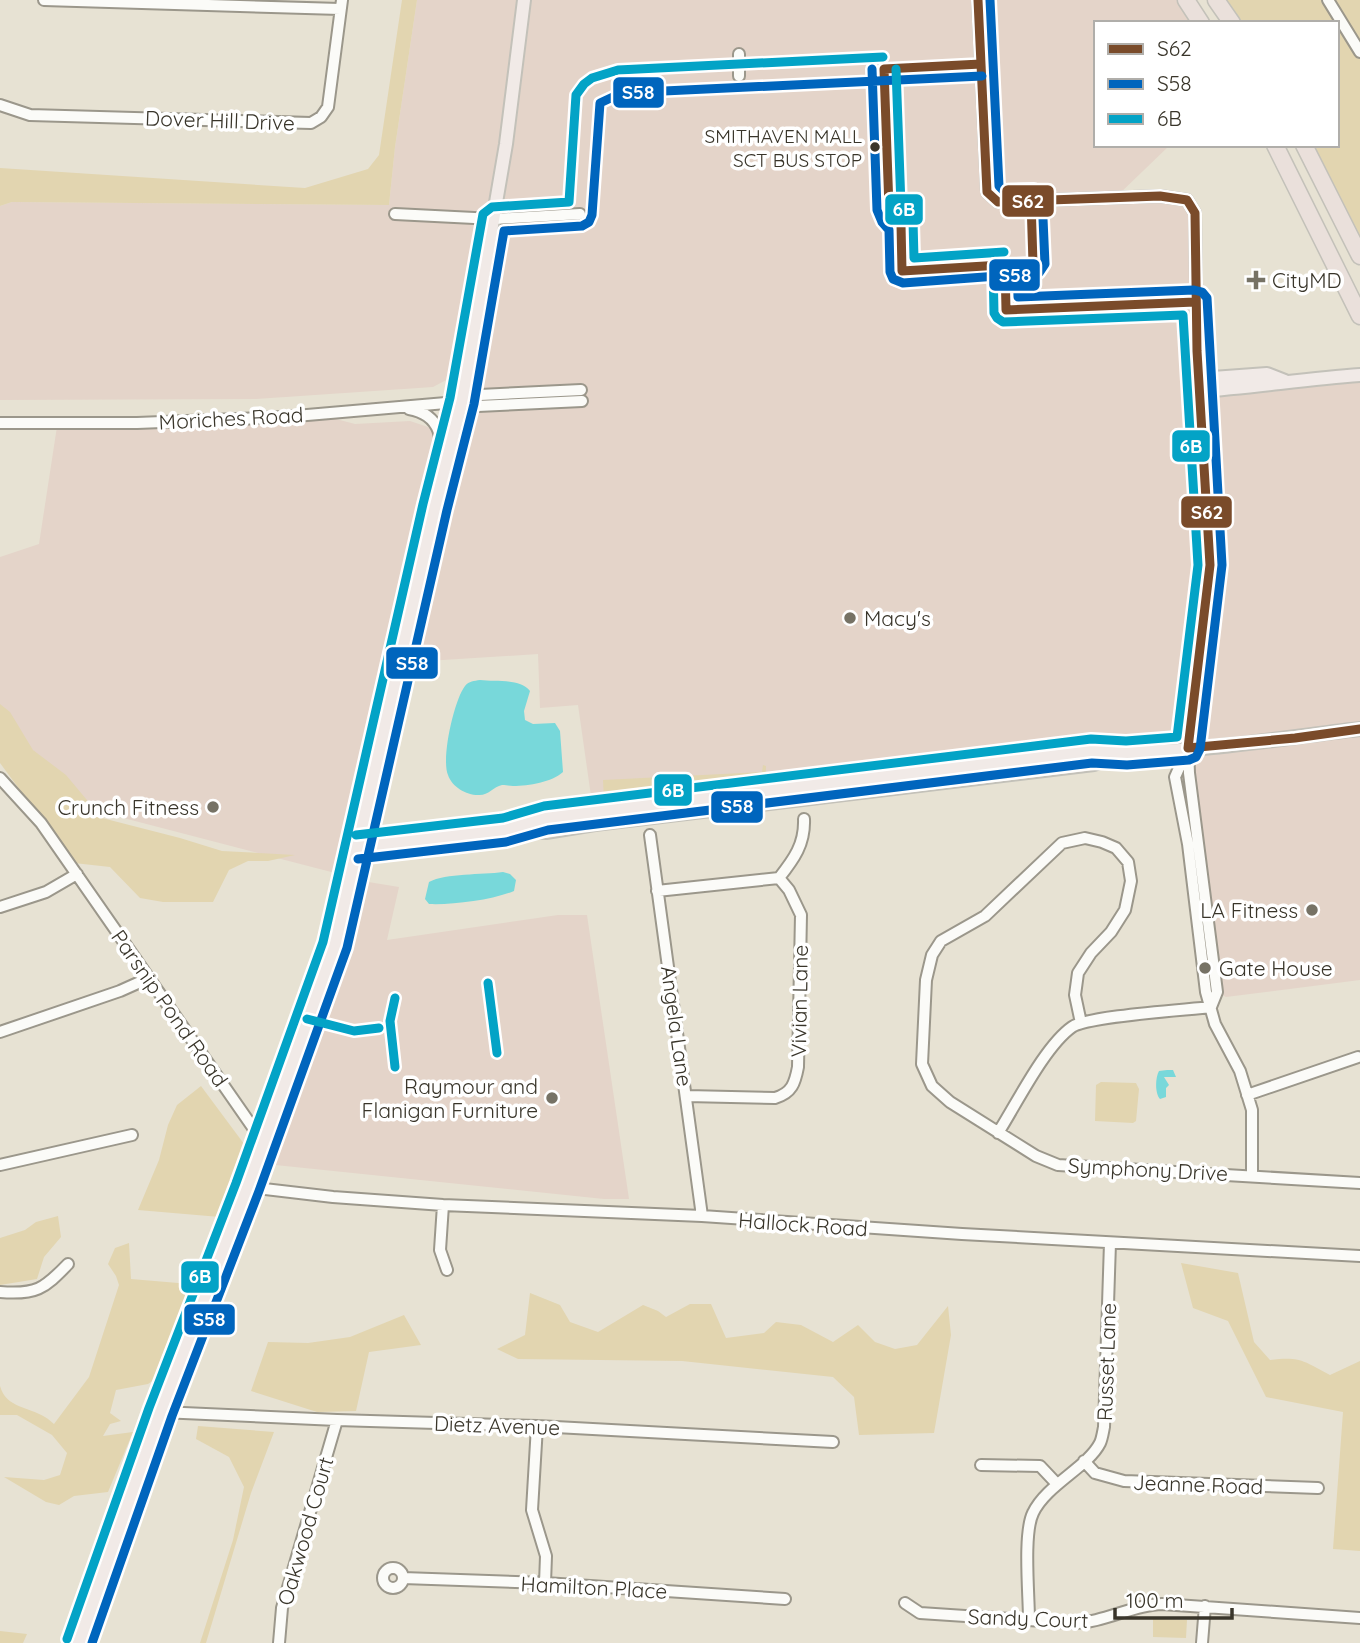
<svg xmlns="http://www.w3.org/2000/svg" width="1360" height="1643" font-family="Quicksand,sans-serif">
<rect width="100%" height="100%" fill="#e7e2d3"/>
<path fill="#e4d4c9" d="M417,0H1186L1201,23H1096V145H1170L1116,197L1187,200L1195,213L1200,390L1360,375V980L1226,997L1217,992L1188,748L595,824L578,705L540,708L538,654L427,661L400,658L350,879L399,887L387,940L558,915H587L629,1199H604L256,1163L304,1031L350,879L339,874L39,796L0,744V557L39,544L58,420L321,415L355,424L410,421L434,429L450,443L467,369L433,387L256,399L0,400V206L12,202L389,205L395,147Z"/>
<path fill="#e2d5b0" d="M402,0H417L395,147L389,205L12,202L0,206V168L305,188L368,169L379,155Z
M1216,0H1360V254L1301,145H1337V23H1234Z
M0,704L10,712L33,750L66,775L102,818L180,838L222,851L295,855L268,861H248L229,870L213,902H163L140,898L110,867L74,863L0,763Z
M763,765L766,766V775L763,783L608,802L604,800L603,780L762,772Z
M1101,1082L1136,1083L1139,1089L1136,1121L1133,1123L1095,1121L1096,1085Z
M201,1086L250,1152L220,1217L138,1210L159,1160L168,1125L177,1105Z
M58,1216L61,1237L44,1257L37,1279L0,1285V1238L25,1230L36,1222Z
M129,1243L131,1279L190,1284L154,1380L148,1384L116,1390L110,1413L121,1421L110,1424L103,1436L133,1432L108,1492L74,1496L59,1505L46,1502L4,1477L44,1480L60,1475L67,1453L52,1435L17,1415H0V1386C6,1408 29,1407 45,1417C49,1419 51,1422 54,1424L89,1377L119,1285L116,1276L108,1264L115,1248Z
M1181,1263L1238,1273L1254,1342L1270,1360C1300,1356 1304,1361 1330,1375L1360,1361V1551L1333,1549L1343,1412L1266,1397L1228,1321L1193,1308Z
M530,1293L560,1305L570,1322L598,1332L643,1305L658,1311L666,1317L690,1304H711L726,1338L764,1333L776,1322L801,1325L833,1342L858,1325L875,1342L895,1349L917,1345L948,1306L951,1335L934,1433L859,1435L854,1397L833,1377L682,1361L518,1359L497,1349L525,1335Z
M404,1315L421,1345L369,1352L356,1411L317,1412L251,1391L268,1342L308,1343L350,1337Z
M198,1426L274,1432L251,1493L206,1643H200L233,1540L244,1487L229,1457L196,1439Z
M1153,1619L1187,1620L1186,1638L1153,1637Z
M0,1631L27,1634L23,1643H0Z"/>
<path fill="#78d8da" d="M480,680C495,682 520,678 530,691L524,711L525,720L533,724L555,723L560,731L563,772C552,782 529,786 513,786C509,786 506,785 502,785C493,787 488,796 478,795C466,795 452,787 448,775C441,759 454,700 465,686C469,681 474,681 480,680Z
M503,872L510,874L516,880L514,891C492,900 453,905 429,904L425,899L429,882C446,873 482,875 503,872Z
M1167,1070H1173L1176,1077H1164L1169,1085L1166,1088V1097L1160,1099C1155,1094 1155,1078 1159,1071Z"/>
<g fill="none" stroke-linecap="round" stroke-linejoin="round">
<defs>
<path id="minor" d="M44,0L340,9
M978,0L987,192L998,202L1160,196L1187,200L1195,213L1197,351L1210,565L1188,748L1189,773L1217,992L1211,1007
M1328,0L1360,52
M739,54V76
M0,105L30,115L311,123L321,117L328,107L342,0
M395,214L494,219L580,214
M469,401L478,406L582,401
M409,409C444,415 442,442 441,470
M0,423H137L284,417L469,401L480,395L581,390
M1187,750L1175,777L1188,844L1206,992L1215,1024L1240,1071L1252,1110V1175
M0,778L41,823L263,1142
M650,835L702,1216
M657,891L779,878
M0,907L46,892L77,874
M1081,1023L1075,995L1078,973L1091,953L1111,932L1125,910L1131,881L1128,862L1116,848L1102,842L1085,838L1062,843L985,916L941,941L932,955L926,980L922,1064L932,1086L950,1102L1036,1156L1058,1165L1360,1183
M0,1032L120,991L149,978
M1247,1095L1358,1057
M687,1096L775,1098C792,1093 795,1083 798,1067L801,915L789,890L779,878C794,859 805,844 804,819
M998,1133C1017,1103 1045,1046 1072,1027C1087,1016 1186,1010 1211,1007
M0,1165L132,1135
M247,1187L333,1197L443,1205L702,1216L962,1234L1360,1256
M443,1205L440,1250L447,1270
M0,1292C36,1295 44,1289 68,1264
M161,1412L337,1420L537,1426L833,1442
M537,1426L532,1510L546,1556L545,1583
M1084,1461L1095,1473L1124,1481L1318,1488
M981,1465L1040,1466L1057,1484
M383 1578a10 10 0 1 1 20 0a10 10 0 1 1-20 0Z
M403,1578L545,1583L785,1599
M905,1603L920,1613L1073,1623C1104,1623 1131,1605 1162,1604L1360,1618
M1029,1620C1029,1595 1023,1533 1033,1513C1046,1485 1088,1467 1100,1443C1102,1439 1103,1432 1104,1427L1110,1243
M279,1643L282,1608L337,1420
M1202,1643L1205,1606"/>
<path id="major" d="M1199,379L1267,374L1285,381
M1200,391C1254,387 1306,379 1360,375
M505,830L545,818L1092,751C1181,756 1272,739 1360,729
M357,847L505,830L546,832L595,824L1094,764L1119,755
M79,1643L161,1412L247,1187L335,945L435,507L463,395L506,144L524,0"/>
<path id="highway" d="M1186,0L1201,23
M1216,0L1232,23
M1275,145L1360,316
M1304,145L1360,256"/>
</defs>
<use href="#minor" stroke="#9b978b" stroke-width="14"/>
<use href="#major" stroke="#c3c1b9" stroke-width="16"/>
<use href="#highway" stroke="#c3c1b9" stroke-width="19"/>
<use href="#minor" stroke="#fbfbf8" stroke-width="10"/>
<use href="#major" stroke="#f1eae7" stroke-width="12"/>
<use href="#highway" stroke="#eae0db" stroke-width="16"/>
<defs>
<path id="bus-1" d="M978,0L987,192L998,202L1160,196L1187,200L1195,213L1197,351L1210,565L1188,748
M884,69L889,208L892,216L901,224L902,271L1033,263
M884,69L981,64
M1031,201L1033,263
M1005,264L1006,310L1195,302
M1188,748L1295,738L1360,729"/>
<path id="bus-2" d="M872,69L877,210L882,222L889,230L890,272L893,279L903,283L1039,273L1045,264L1042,196L1034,189L1003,190L999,186L990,0
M358,859L506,842L548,830L1092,763L1127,765L1189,760L1196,757L1200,749L1222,565L1207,298L1202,292L1194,290L1018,297L1017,264
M92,1643L172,1416L259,1191L347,948L447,510L474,404L504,231L582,226L589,222L592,215L600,103L615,96L643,92L982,76"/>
<path id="bus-3" d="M896,69L901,206L913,221L914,258L1004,252
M356,835L503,818L544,806L1091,739L1126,741L1177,737L1198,565L1183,315L1003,322L997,318L994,313L993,264
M488,983L497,1053
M395,998L390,1021L395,1067
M307,1019L354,1031L379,1028
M67,1639L149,1408L236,1183L323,942L423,504L450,398L483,214L492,207L569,202L576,95L584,84L592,78L618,70L883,57"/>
</defs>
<use href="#bus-1" stroke="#fff" stroke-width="14"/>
<use href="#bus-2" stroke="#fff" stroke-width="14"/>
<use href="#bus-3" stroke="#fff" stroke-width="14"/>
<use href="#bus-1" stroke="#7a4b2a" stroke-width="9"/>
<use href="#bus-2" stroke="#0065bd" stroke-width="9"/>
<use href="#bus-3" stroke="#03a3c6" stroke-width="9"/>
</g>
<circle fill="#39352a" stroke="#fff" stroke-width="2.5" cx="875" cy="147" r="6"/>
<g fill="#767265" stroke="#fff" stroke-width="2.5">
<path d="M1252.5 269.5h7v7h7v7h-7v7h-7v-7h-7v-7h7z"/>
<circle cx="850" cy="618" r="7"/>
<circle cx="213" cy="807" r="7"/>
<circle cx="1312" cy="910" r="7"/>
<circle cx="1205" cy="968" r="7"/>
<circle cx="552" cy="1098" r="7"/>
</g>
<g text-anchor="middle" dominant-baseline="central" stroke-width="7" stroke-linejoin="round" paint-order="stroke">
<g font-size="19" fill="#39352a" stroke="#fff" text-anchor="end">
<text x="862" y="136">SMITHAVEN MALL<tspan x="862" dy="24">SCT BUS STOP</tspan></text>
</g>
<g font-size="21" fill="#39352a" stroke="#fff">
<text transform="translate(220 120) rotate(2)">Dover Hill Drive</text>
<text transform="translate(231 418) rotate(-3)">Moriches Road</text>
<text transform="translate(799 1001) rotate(-89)">Vivian Lane</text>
<text transform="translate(170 1008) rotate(55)">Parsnip Pond Road</text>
<text transform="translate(677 1026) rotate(82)">Angela Lane</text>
<text transform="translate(1148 1169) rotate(3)">Symphony Drive</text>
<text transform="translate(803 1224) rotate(4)">Hallock Road</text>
<text transform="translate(1106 1362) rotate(-88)">Russet Lane</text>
<text transform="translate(497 1425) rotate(2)">Dietz Avenue</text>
<text transform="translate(1198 1484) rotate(2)">Jeanne Road</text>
<text transform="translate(305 1531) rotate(-74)">Oakwood Court</text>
<text transform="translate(594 1587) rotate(3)">Hamilton Place</text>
<text transform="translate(1028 1618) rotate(2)">Sandy Court</text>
</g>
<g font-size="21" fill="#39352a" stroke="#fff" text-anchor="start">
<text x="1272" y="280">CityMD</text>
<text x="864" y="618">Macy's</text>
<text x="199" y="807" text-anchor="end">Crunch Fitness</text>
<text x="1298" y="910" text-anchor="end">LA Fitness</text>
<text x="1219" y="968">Gate House</text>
<text x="538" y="1086" text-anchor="end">Raymour and<tspan x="538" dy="24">Flanigan Furniture</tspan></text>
</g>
</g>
<g stroke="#fff" stroke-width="2.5">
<rect x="612" y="76" width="53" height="33" rx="7" fill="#0065bd"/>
<rect x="1001" y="184" width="54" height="34" rx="7" fill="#7a4b2a"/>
<rect x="884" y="193" width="40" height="33" rx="7" fill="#03a3c6"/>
<rect x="988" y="258" width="53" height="34" rx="7" fill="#0065bd"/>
<rect x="1171" y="429" width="40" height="34" rx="7" fill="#03a3c6"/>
<rect x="1180" y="495" width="53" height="34" rx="7" fill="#7a4b2a"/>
<rect x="385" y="646" width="54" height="34" rx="7" fill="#0065bd"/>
<rect x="653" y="773" width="40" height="34" rx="7" fill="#03a3c6"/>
<rect x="710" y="790" width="54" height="34" rx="7" fill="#0065bd"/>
<rect x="180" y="1260" width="40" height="34" rx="7" fill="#03a3c6"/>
<rect x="183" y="1303" width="53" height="33" rx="7" fill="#0065bd"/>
</g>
<g font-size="19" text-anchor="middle" font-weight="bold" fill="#fff">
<text x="638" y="99">S58</text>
<text x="1028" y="208">S62</text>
<text x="904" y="216">6B</text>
<text x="1015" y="282">S58</text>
<text x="1191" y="453">6B</text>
<text x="1207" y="519">S62</text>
<text x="412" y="670">S58</text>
<text x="673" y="797">6B</text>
<text x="737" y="813">S58</text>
<text x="200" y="1283">6B</text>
<text x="209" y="1326">S58</text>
</g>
<rect x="1094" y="21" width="245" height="126" fill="#ffffff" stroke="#b0aeaa" stroke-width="2"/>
<rect x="1108" y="44" width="35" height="10" fill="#7a4b2a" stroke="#b0aeaa" stroke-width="2"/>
<text x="1157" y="56" font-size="21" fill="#39352a">S62</text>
<rect x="1108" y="79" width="35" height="10" fill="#0065bd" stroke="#b0aeaa" stroke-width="2"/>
<text x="1157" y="91" font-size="21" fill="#39352a">S58</text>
<rect x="1108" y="114" width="35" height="10" fill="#03a3c6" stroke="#b0aeaa" stroke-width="2"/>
<text x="1157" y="126" font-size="21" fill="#39352a">6B</text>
<path d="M1115 1608v10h117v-10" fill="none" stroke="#39352a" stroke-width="3.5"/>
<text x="1126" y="1608" font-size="21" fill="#39352a" stroke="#ffffff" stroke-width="5" paint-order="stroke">100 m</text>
</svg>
